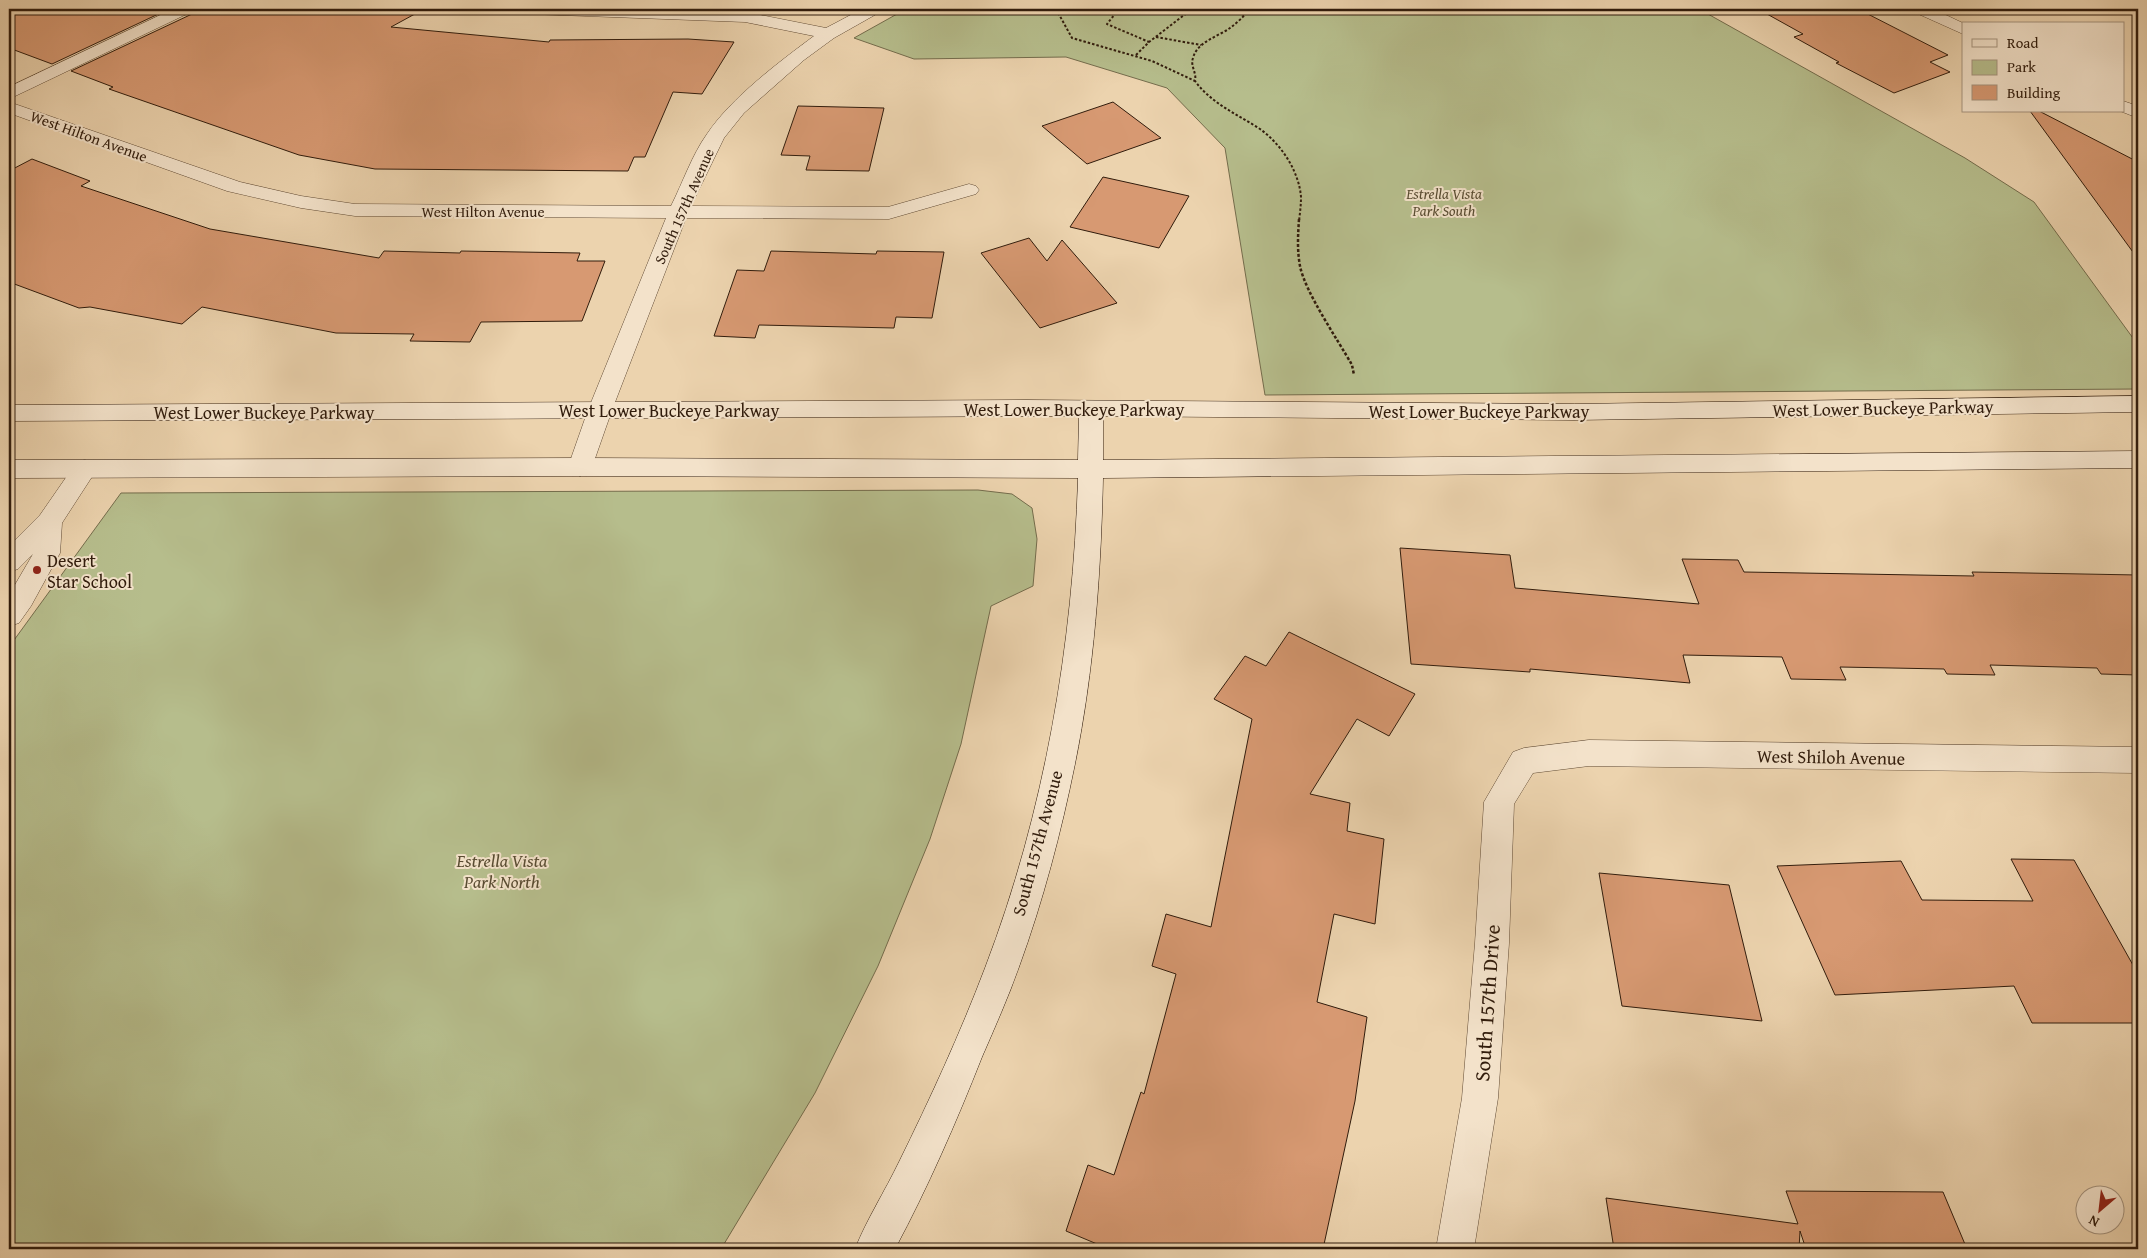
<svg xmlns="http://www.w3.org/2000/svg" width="2147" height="1258" font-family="'Gentium Book Plus',serif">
<rect width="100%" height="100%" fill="#ecd3ae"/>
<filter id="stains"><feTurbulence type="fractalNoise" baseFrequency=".004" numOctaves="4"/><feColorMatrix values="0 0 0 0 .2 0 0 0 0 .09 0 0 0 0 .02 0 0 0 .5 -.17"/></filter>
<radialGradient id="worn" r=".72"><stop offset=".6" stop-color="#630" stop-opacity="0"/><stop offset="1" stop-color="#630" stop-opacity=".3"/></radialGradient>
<path fill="#b6bd8c" stroke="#746c4c" d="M906,9H1699L1965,158L2034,202L2138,345V389L1265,395L1225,148L1167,88L1066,57L914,59L854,38Z
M978,490L1012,494L1032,508L1037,539L1033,586L991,606L961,744L930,839L878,966L815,1093L721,1249H9V647L121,493Z"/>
<path fill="#d79972" stroke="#311c0c" d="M9,9H169L52,64L9,48Z
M195,9H424L391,27L549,42L550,40L688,39L734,42L702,94L673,92L645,157H634L628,171L375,169L299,155L109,89L113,87L71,71L192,14Z
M1758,9H1858L1948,55L1930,62L1950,72L1894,93L1836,63L1839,62L1794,37L1803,34Z
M1113,102L1161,138L1087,164L1042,126Z
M798,106L884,108L869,171L806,170L810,156L781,155Z
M2030,111H2039L2138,162V259Z
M32,159L90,181L81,186L210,229L379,258L384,251L460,253L461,251L580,253L577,261H605L582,321L481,322L470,342L410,341L414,334L336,333L202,307L182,324L90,307L79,308L9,282V171Z
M1103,177L1189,196L1159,248L1070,227Z
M1029,238L1047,261L1062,240L1117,303L1040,328L981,253Z
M771,251L876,254L877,251L944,252L932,318L896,317L894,328L759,325L755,338L714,336L737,270L764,271Z
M1400,548L1510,555L1515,588L1699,604L1682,559L1738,560L1744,572L1974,576L1972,572L2138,575V675L2101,674L2097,668L1990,665L1995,675L1947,674L1944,669L1840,667L1846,680L1791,679L1782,657L1683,655L1690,683L1530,669V672L1411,664Z
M1289,632L1415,694L1389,736L1357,719L1310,794L1350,803L1347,831L1384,839L1375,924L1334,914L1317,1002L1367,1017L1355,1101L1323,1249H1109L1066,1231L1088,1165L1114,1175L1141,1092L1144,1094L1176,974L1152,966L1166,914L1211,927L1252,719L1214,699L1245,656L1266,666Z
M2011,859L2074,860L2138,974V1023H2032L2014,986L1835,995L1777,866L1901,861L1922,900L2033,901Z
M1599,873L1729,885L1762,1021L1622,1006Z
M1786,1191L1943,1192L1967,1249H1806L1800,1231L1799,1249H1614L1606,1198L1798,1224Z"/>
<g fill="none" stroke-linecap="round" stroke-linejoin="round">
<defs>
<path id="lane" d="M85,460L94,463L97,469L62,523L60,553L31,606L19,623L9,626V595L33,554L18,569L9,572V546L40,515L76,463Z"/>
<path id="street" d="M173,9H193L191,12L9,99V87Z
M524,9H657L745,12L826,28L862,9H882L880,12L834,38L804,60L744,113L724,138L691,206L888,207L969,184L976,186L979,190L976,194L889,219L686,218L612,410L592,467L589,473L580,476L571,473L568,467L588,410L666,218L355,216L301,208L227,191L9,113V102L240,182L301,196L355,204L671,206C683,182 692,155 707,134C731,98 779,62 814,36L745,22L532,14L526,12Z
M1912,9H1933L1965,24H1963V34L1914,12Z
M2123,101L2138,106V118L2120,111H2123Z
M1589,740L2138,747V773L1589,766L1533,773L1514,804L1509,943L1498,1098L1474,1249H1436L1462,1098L1475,943L1484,802L1513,752L1524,748Z"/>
<path id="secondary" d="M2138,396V412L1574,420L1103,416V460L2138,451V468L1103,478C1101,574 1094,670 1075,764C1061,833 1043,901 1019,967C1008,998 995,1027 982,1057C956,1123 928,1187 895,1249H855C867,1219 885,1191 899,1162C930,1099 960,1034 985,968C1045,811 1073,645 1078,478L580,476L9,478V460L580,458L1078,460L1079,416L9,421V405L1027,400L1574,404Z"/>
</defs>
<use href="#lane" stroke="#604a34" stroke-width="1"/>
<use href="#street" stroke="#604a34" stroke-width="1"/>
<use href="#secondary" stroke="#311c0c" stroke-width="1"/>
<path stroke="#311c0c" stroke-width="2" stroke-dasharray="2.5 2" stroke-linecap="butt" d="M1056,9L1072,38L1152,61L1195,81
M1119,9L1107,24L1149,42
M1250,9C1244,16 1237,23 1230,28C1217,37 1197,42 1193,58C1190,66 1197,73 1195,81C1212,104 1237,114 1260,129C1281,144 1299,171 1301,197C1301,205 1300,213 1299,221
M1675,9H1705
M1228,10L1245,15
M1156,37L1201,45
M1136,55L1149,42L1192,9"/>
<path stroke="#311c0c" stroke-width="2.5" stroke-dasharray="3 2" stroke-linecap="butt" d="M1299,219C1298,235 1297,250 1300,266C1305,292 1338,340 1352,365L1354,375"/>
<use href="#lane" fill="#f3e2ca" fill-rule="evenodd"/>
<use href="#street" fill="#f3e2ca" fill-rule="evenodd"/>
<use href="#secondary" fill="#f3e2ca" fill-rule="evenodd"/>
</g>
<circle fill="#8f2418" stroke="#f3e2ca" stroke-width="2" cx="37" cy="570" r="5"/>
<g text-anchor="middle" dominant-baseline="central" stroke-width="4" stroke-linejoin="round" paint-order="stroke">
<g font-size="15" fill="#311c0c" stroke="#f3e2ca">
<text transform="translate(89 136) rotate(20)">West Hilton Avenue</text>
<text transform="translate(684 206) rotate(-66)">South 157th Avenue</text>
<text x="483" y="211">West Hilton Avenue</text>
</g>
<g font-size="15" font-style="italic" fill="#594c32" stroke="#f3e2ca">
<text x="1444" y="193">Estrella Vista<tspan x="1444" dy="17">Park South</tspan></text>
</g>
<g font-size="18" fill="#311c0c" stroke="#f3e2ca">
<text transform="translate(1883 408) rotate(-1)">West Lower Buckeye Parkway</text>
<text x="1074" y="409">West Lower Buckeye Parkway</text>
<text x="669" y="410">West Lower Buckeye Parkway</text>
<text x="1479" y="411">West Lower Buckeye Parkway</text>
<text x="264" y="412">West Lower Buckeye Parkway</text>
<text transform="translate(1831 757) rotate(1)">West Shiloh Avenue</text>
<text transform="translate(1037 843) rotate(-75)">South 157th Avenue</text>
</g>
<g font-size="18" fill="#311c0c" stroke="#f3e2ca" text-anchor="start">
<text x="47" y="560">Desert<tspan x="47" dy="21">Star School</tspan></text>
</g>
<g font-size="18" font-style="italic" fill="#594c32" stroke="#f3e2ca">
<text x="502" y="860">Estrella Vista<tspan x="502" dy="21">Park North</tspan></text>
</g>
<g font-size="21" fill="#311c0c" stroke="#f3e2ca">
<text transform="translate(1487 1003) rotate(-86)">South 157th Drive</text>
</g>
</g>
<rect width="2147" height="1258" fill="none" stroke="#ecd3ae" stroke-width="30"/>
<rect x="10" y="10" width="2127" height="1238" fill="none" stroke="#311c0c" stroke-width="2.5"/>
<rect x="15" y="15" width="2117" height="1228" fill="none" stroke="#311c0c"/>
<rect x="1962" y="22" width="162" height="90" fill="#f3e2ca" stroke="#a5937e"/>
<rect x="1972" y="39" width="25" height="8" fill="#f3e2ca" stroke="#a5937e"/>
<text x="2007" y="48" font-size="15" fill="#311c0c">Road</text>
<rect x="1972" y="60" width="25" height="15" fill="#b6bd8c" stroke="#a5937e"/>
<text x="2007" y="72" font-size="15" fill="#311c0c">Park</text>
<rect x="1972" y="85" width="25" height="15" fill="#d79972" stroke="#a5937e"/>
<text x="2007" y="98" font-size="15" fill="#311c0c">Building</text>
<g transform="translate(2100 1210) rotate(208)"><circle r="24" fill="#f3e2ca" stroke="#a5937e"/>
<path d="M0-4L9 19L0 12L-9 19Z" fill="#8f2418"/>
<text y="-8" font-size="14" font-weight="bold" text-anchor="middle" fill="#311c0c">N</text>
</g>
<rect width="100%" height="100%" filter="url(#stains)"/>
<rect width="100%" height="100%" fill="url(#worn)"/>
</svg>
